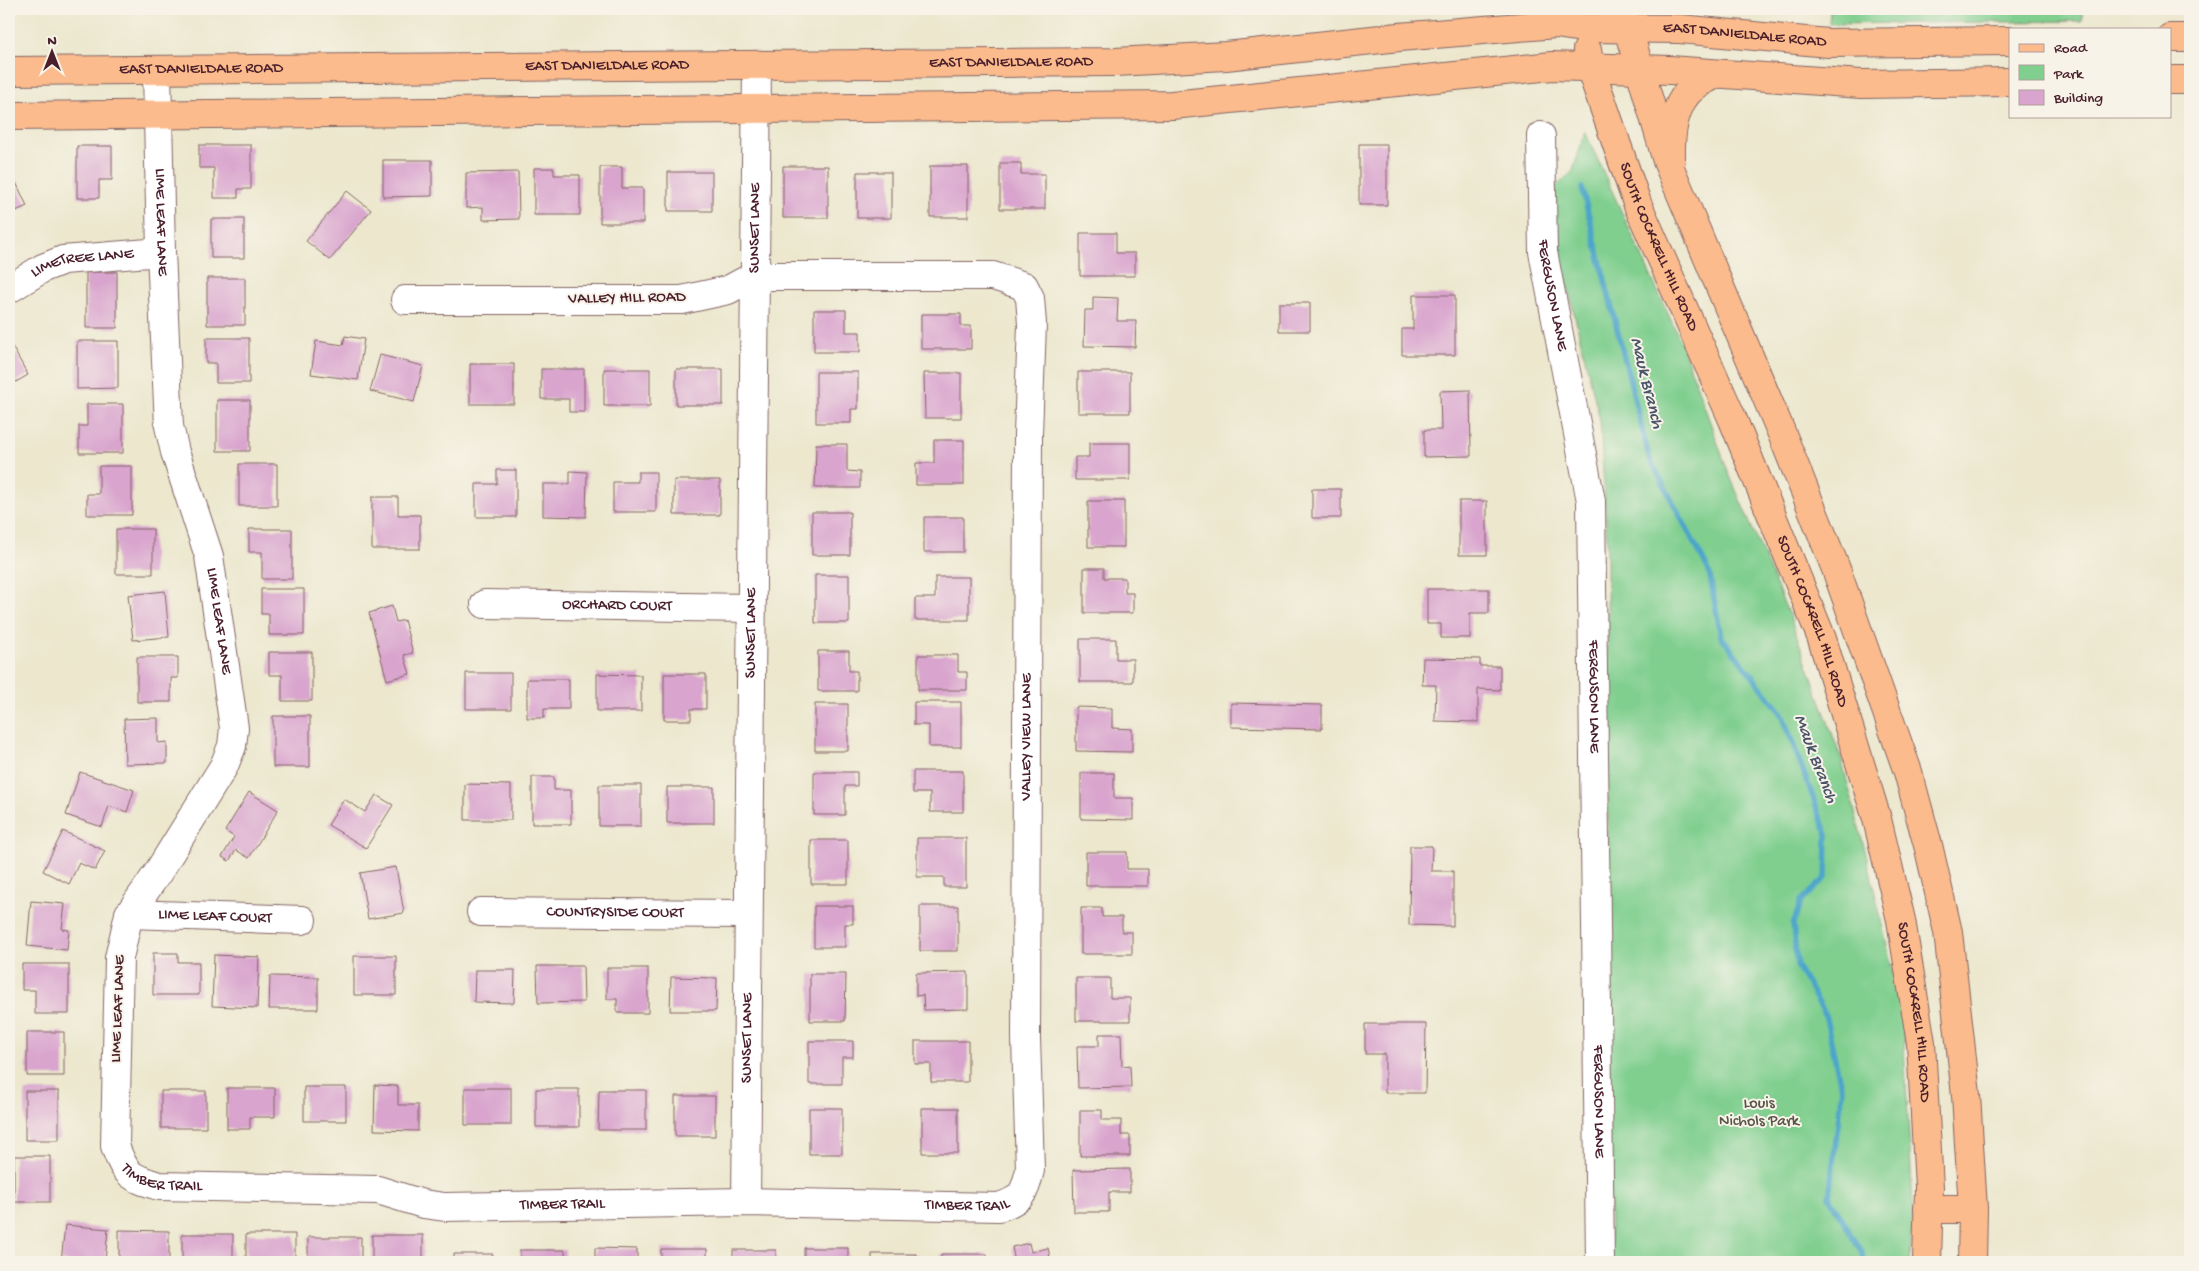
<svg xmlns="http://www.w3.org/2000/svg" width="2199" height="1271" font-family="'Gochi Hand',sans-serif">
<rect width="100%" height="100%" fill="#f7f3e8"/>
<filter id="ink" filterUnits="userSpaceOnUse"><feTurbulence type="fractalNoise" baseFrequency=".02" numOctaves="2"/><feDisplacementMap in="SourceGraphic" scale="10" xChannelSelector="R" yChannelSelector="G"/><feConvolveMatrix kernelMatrix="1 2 1 2 8 2 1 2 1" color-interpolation-filters="sRGB"/></filter>
<filter id="wash" filterUnits="userSpaceOnUse"><feTurbulence type="fractalNoise" baseFrequency=".0096" numOctaves="4" result="noise"/><feDisplacementMap in="SourceGraphic" scale="20" xChannelSelector="R" yChannelSelector="G"/><feGaussianBlur stdDeviation="1.12" result="paint"/><feColorMatrix in="noise" values="0 0 0 0 0 0 0 0 0 0 0 0 0 0 0 0 0 1.4 0 .05"/><feComposite in="paint" operator="in"/></filter>
<g filter="url(#wash)">
<rect width="100%" height="100%" fill="#ece7cd"/>
<path fill="#80cf8f" stroke="#65775d" d="M1833,9H2082V21L1829,24L1830,10Z
M1585,132L1680,340L1729,474L1791,620L1841,758L1870,870L1902,1013L1913,1204L1910,1262H1610L1607,537L1600,420L1560,255L1548,194L1573,171Z"/>
<g fill="none" stroke-linecap="round" stroke-linejoin="round">
<path stroke="#4ca5c9" stroke-width="5.5" d="M1582,188L1649,457L1709,571L1721,636L1782,714L1827,835L1826,878L1801,901L1793,925L1797,966L1825,1014L1842,1091L1829,1197L1862,1252L1863,1262"/>
</g>
<g id="blocks">
<path fill="#d9a4ce" d="M1359,144H1387V205H1359Z
M199,145H251V189H238V198H214V168H199Z
M77,146H112V180H99V198H77Z
M383,160H432V196L383,197Z
M1000,163H1021V174H1045V209H1000Z
M783,166H828V218H783Z
M930,166H968V217H930Z
M600,167H622V188H643V223H600Z
M534,168H554V175H580V215H534Z
M518,172L519,219L483,220V207L466,208V173Z
M668,172H712V211H668Z
M857,172H891V218H857Z
M14,178L27,206L9,214V181Z
M347,191L371,210L330,260L306,241Z
M211,219H244V258H211Z
M1080,233H1116V253H1135V276H1080Z
M86,272H117V328H86Z
M207,278H245V325H207Z
M1413,295H1455V355H1402V329H1413Z
M1093,297L1118,298L1117,321H1136L1135,347L1084,346L1085,310H1093Z
M1279,303H1310V331H1279Z
M814,310H846V332H860V352H814Z
M921,314H961V326H971V349H921Z
M345,336L364,339L358,380L311,374L316,341L343,345Z
M206,338H249V383H216V363H206Z
M9,341L28,375L9,386Z
M77,341H118V388L77,389Z
M380,355L423,366L414,402L370,391Z
M470,364H514V404H470Z
M541,369H584V412H569V399H541Z
M604,369H650V406H604Z
M676,369H723V405H676Z
M816,372H858V409H851V423H816Z
M1078,372H1130V413H1078Z
M924,373H961V418H925Z
M1470,390L1471,456L1424,457V430H1441L1440,391Z
M217,400H250V451H217Z
M87,404H123V453H79V426H87Z
M934,440H964V485H916V463H934Z
M1089,443H1130V480H1075V457H1089Z
M816,444H847V471L860,472V488H815Z
M239,464H277V506H239Z
M99,466H132V515H87V494H99Z
M497,470H516V517H476V484H497Z
M570,471L587,472L586,517L543,516V484H570Z
M638,472H656V512H613V482H638Z
M674,480H720V515H674Z
M1312,489H1341V518H1312Z
M372,497H398V515H420V549H372Z
M1088,501H1124V547H1088Z
M1459,501H1487V555H1459Z
M812,512H850V555H812Z
M924,517H963V552H924Z
M116,529H153V574H116Z
M249,529H292V579H262V552H249Z
M1084,568H1104V578H1125V593H1133V613H1084Z
M815,575H849V623H815Z
M935,577H969V620H915V598H935Z
M261,589H304V635H269V614H261Z
M1427,589H1489V613H1470V638H1441V624H1427Z
M165,591L169,637L133,640L128,595Z
M392,606L396,622L404,620L413,653L404,655L410,674L387,680L369,613Z
M1080,639H1116V659H1133V682H1080Z
M818,651H849V671H857V691H818Z
M269,652H312V701H282V675H269Z
M918,655H958V672H967V690H918Z
M137,657H178V678H171V702H137Z
M1423,658L1480,659V666H1500V690L1478,689V722L1435,721L1436,685H1422Z
M466,673H511V709H466Z
M597,674L641,675V711H597Z
M664,674H706V709H691V720H664Z
M527,679H569V709H544V718H527Z
M914,702H961V747H929V725H914Z
M1231,703L1322,705V729L1231,727Z
M815,704H848V751H815Z
M1076,707L1112,708V728L1132,729V752L1076,751Z
M273,716H310V767H273Z
M158,718V743L167,742V763L125,764L124,719Z
M913,771H963V812H930V793H913Z
M80,772L134,790L127,812L109,806L102,827L66,815Z
M814,772H857V786H845V815H814Z
M1081,773H1114V798H1133V820L1081,819Z
M532,777H554V790H571V824H532Z
M465,784L511,785V820H465Z
M599,785H641V826H599Z
M667,787H714V823H667Z
M249,792L278,810L249,858L236,850L229,861L222,857L234,837L225,831Z
M376,795L393,805L366,848L328,825L344,799L365,812Z
M63,831L105,851L95,870L79,863L69,884L43,871Z
M917,838H966V887H944V877H917Z
M811,840H848V884H811Z
M1410,846H1432L1431,871H1453V926L1409,925Z
M1086,852H1127V869H1148V886H1086Z
M396,867L404,913L368,919L360,873Z
M31,901L65,904L62,929L69,930L67,950L27,946Z
M814,906H853V924H845V947H814Z
M920,906H958V951H920Z
M1081,908H1102V917H1122V932H1132V954H1081Z
M153,953H178V962H199V995H153Z
M214,955L259,957L257,1008L212,1006Z
M354,956H396V995H354Z
M22,964H69V1014H35V990H22Z
M537,966H583L584,1002L538,1003Z
M607,968H648V1013H617V999H607Z
M475,970H515L514,1003L474,1002Z
M968,972V1009L924,1010L923,995L916,996V973Z
M810,974H846L845,1021H810Z
M270,976L318,977V1009H269Z
M671,977L717,978L716,1011H670Z
M1076,978H1110V998H1130V1021H1076Z
M1365,1024H1426L1425,1093H1385V1054H1365Z
M27,1032H64V1076H27Z
M1099,1034H1121L1122,1066L1130,1065L1131,1087L1078,1088L1077,1046H1099Z
M809,1041H853V1057H842V1084H809Z
M915,1041H968V1082H931V1064H915Z
M375,1085L398,1086V1105H418V1131L374,1130Z
M304,1087H346V1121H304Z
M227,1088H275V1117H250V1129H227Z
M465,1088H511V1125H465Z
M536,1089H579V1127H536Z
M599,1090H646V1130H598Z
M25,1091H59V1140H25Z
M161,1091H206V1128H161Z
M675,1096H715V1136H675Z
M809,1108H842V1154H809Z
M922,1108H958V1153H922Z
M1080,1110H1102V1120H1121V1135H1130V1156H1080Z
M14,1156H50V1202H14Z
M1130,1169V1192H1109V1212H1074L1073,1170Z
M65,1225L108,1229L105,1262H61Z
M119,1230L169,1231V1262H119Z
M182,1234H233V1262H182Z
M246,1234H295V1262H246Z
M372,1235H423V1262H372Z
M308,1237H361V1262H308Z
M1029,1243L1031,1252L1048,1248L1051,1262H1015L1012,1247Z
M595,1248L637,1249V1262H595Z
M804,1248H848V1262H804Z
M661,1249H707V1262H661Z
M520,1250H565V1262H520Z
M733,1250H776V1262H733Z
M454,1254H493V1262H454Z
M872,1254H916V1262H872Z
M941,1254H987V1262H941Z"/>
</g>
</g>
<g filter="url(#ink)">
<use href="#blocks" fill-opacity="0" stroke="#836564" stroke-width="1"/>
<g fill="none" stroke-linecap="round" stroke-linejoin="round">
<defs>
<g id="minor">
<path id="s1" d="M157,70L161,252L169,426L175,452L209,556L234,728L232,746L224,766L157,874L129,914L119,958L115,1146C126,1176 130,1177 159,1186L378,1190L423,1204L445,1207L746,1202L999,1207C1023,1199 1024,1194 1030,1170L1026,1038L1028,434L1032,324L1030,298L1024,286L993,276H754L728,290L682,300H405"/>
<path id="s2" d="M1541,136L1543,252L1591,501L1600,1262"/>
<path id="s3" d="M9,289L43,268L63,260L161,252"/>
<path id="s4" d="M485,604L750,608"/>
<path id="s5" d="M481,912L748,914"/>
<path id="s6" d="M129,914L302,920"/>
<path id="s7" d="M746,1202L757,65"/>
</g>
<g id="major">
<path d="M1622,9L1667,161L1782,434L1836,569L1908,772L1929,849L1948,932L1966,1095L1973,1209L1972,1262"/>
<path d="M2170,38H2190"/>
<path id="s8" d="M1587,50L1590,67L1637,203L1733,420L1822,639L1877,819L1901,920L1921,1043L1929,1187L1927,1262"/>
<path id="s9" d="M9,71L1115,62L1226,56L1399,37L1556,24L1582,28L1680,29L1828,43L2010,41"/>
<path d="M2170,80H2190"/>
<path d="M9,116L1172,105L1552,66L1670,70L1861,84L2010,82"/>
<path d="M1671,159C1670,134 1674,101 1695,86C1701,81 1709,78 1716,74"/>
<path d="M1928,1209H1973"/>
</g>
</defs>
<use href="#minor" stroke="#836564" stroke-width="30"/>
<use href="#major" stroke="#836564" stroke-width="30"/>
<use href="#minor" stroke="#fff" stroke-width="28"/>
<use href="#major" stroke="#fbbb8d" stroke-width="28"/>
</g>
</g>
<g text-anchor="middle" dominant-baseline="central" stroke-width="4" stroke-linejoin="round" paint-order="stroke">
<g font-size="16" fill="#4a1f2b" stroke="#f7f3e8">
<text stroke="none"><textPath href="#s9" startOffset="1738">EAST DANIELDALE ROAD</textPath></text>
<text stroke="none"><textPath href="#s9" startOffset="1002">EAST DANIELDALE ROAD</textPath></text>
<text stroke="none"><textPath href="#s9" startOffset="598">EAST DANIELDALE ROAD</textPath></text>
<text stroke="none"><textPath href="#s9" startOffset="192">EAST DANIELDALE ROAD</textPath></text>
<text stroke="none"><textPath href="#s1" startOffset="152">LIME LEAF LANE</textPath></text>
<text stroke="none"><textPath href="#s7" startOffset="974">SUNSET LANE</textPath></text>
<text stroke="none"><textPath href="#s8" startOffset="210">SOUTH COCKRELL HILL ROAD</textPath></text>
<text stroke="none"><textPath href="#s3" startOffset="80">LIMETREE LANE</textPath></text>
<text stroke="none"><textPath href="#s2" startOffset="160">FERGUSON LANE</textPath></text>
<text transform="translate(627 299) rotate(-1)">VALLEY HILL ROAD</text>
<text stroke="none"><textPath href="#s4" startOffset="132">ORCHARD COURT</textPath></text>
<text stroke="none"><textPath href="#s1" startOffset="558">LIME LEAF LANE</textPath></text>
<text stroke="none"><textPath href="#s8" startOffset="615">SOUTH COCKRELL HILL ROAD</textPath></text>
<text stroke="none"><textPath href="#s7" startOffset="569">SUNSET LANE</textPath></text>
<text stroke="none"><textPath href="#s2" startOffset="565">FERGUSON LANE</textPath></text>
<text stroke="none"><textPath href="#s1" startOffset="2506">VALLEY VIEW LANE</textPath></text>
<text stroke="none"><textPath href="#s5" startOffset="134">COUNTRYSIDE COURT</textPath></text>
<text stroke="none"><textPath href="#s6" startOffset="86">LIME LEAF COURT</textPath></text>
<text transform="translate(119 1009) rotate(-88)">LIME LEAF LANE</text>
<text stroke="none"><textPath href="#s8" startOffset="1020">SOUTH COCKRELL HILL ROAD</textPath></text>
<text stroke="none"><textPath href="#s7" startOffset="164">SUNSET LANE</textPath></text>
<text stroke="none"><textPath href="#s2" startOffset="970">FERGUSON LANE</textPath></text>
<text stroke="none"><textPath href="#s1" startOffset="1179">TIMBER TRAIL</textPath></text>
<text stroke="none"><textPath href="#s1" startOffset="1989">TIMBER TRAIL</textPath></text>
<text stroke="none"><textPath href="#s1" startOffset="1584">TIMBER TRAIL</textPath></text>
</g>
<g font-size="16" fill="#5a5449" stroke="#f7f3e8">
<text x="1759" y="1104">Louis<tspan x="1759" dy="18">Nichols Park</tspan></text>
</g>
<g font-size="18" font-style="italic" fill="#4b556a" stroke="#f7f3e8">
<text transform="translate(1646 383) rotate(76)">Mauk Branch</text>
<text transform="translate(1815 759) rotate(69)">Mauk Branch</text>
</g>
</g>
<rect width="2199" height="1271" fill="none" stroke="#f7f3e8" stroke-width="30"/>
<rect x="2009" y="28" width="162" height="90" fill="#f7f3e8" stroke="#b29e9c"/>
<rect x="2019" y="44" width="25" height="8" fill="#fbbb8d" stroke="#b29e9c"/>
<text x="2054" y="52" font-size="15" fill="#4a1f2b">Road</text>
<rect x="2019" y="65" width="25" height="15" fill="#80cf8f" stroke="#b29e9c"/>
<text x="2054" y="78" font-size="15" fill="#4a1f2b">Park</text>
<rect x="2019" y="90" width="25" height="15" fill="#d9a4ce" stroke="#b29e9c"/>
<text x="2054" y="102" font-size="15" fill="#4a1f2b">Building</text>
<g transform="translate(52 52)" stroke="#f7f3e8" stroke-width="4" paint-order="stroke">
<path d="M0-4L9 19L0 12L-9 19Z" fill="#4a1f2b"/>
<text y="-8" font-size="14" font-weight="bold" text-anchor="middle" fill="#4a1f2b">N</text>
</g>
</svg>
